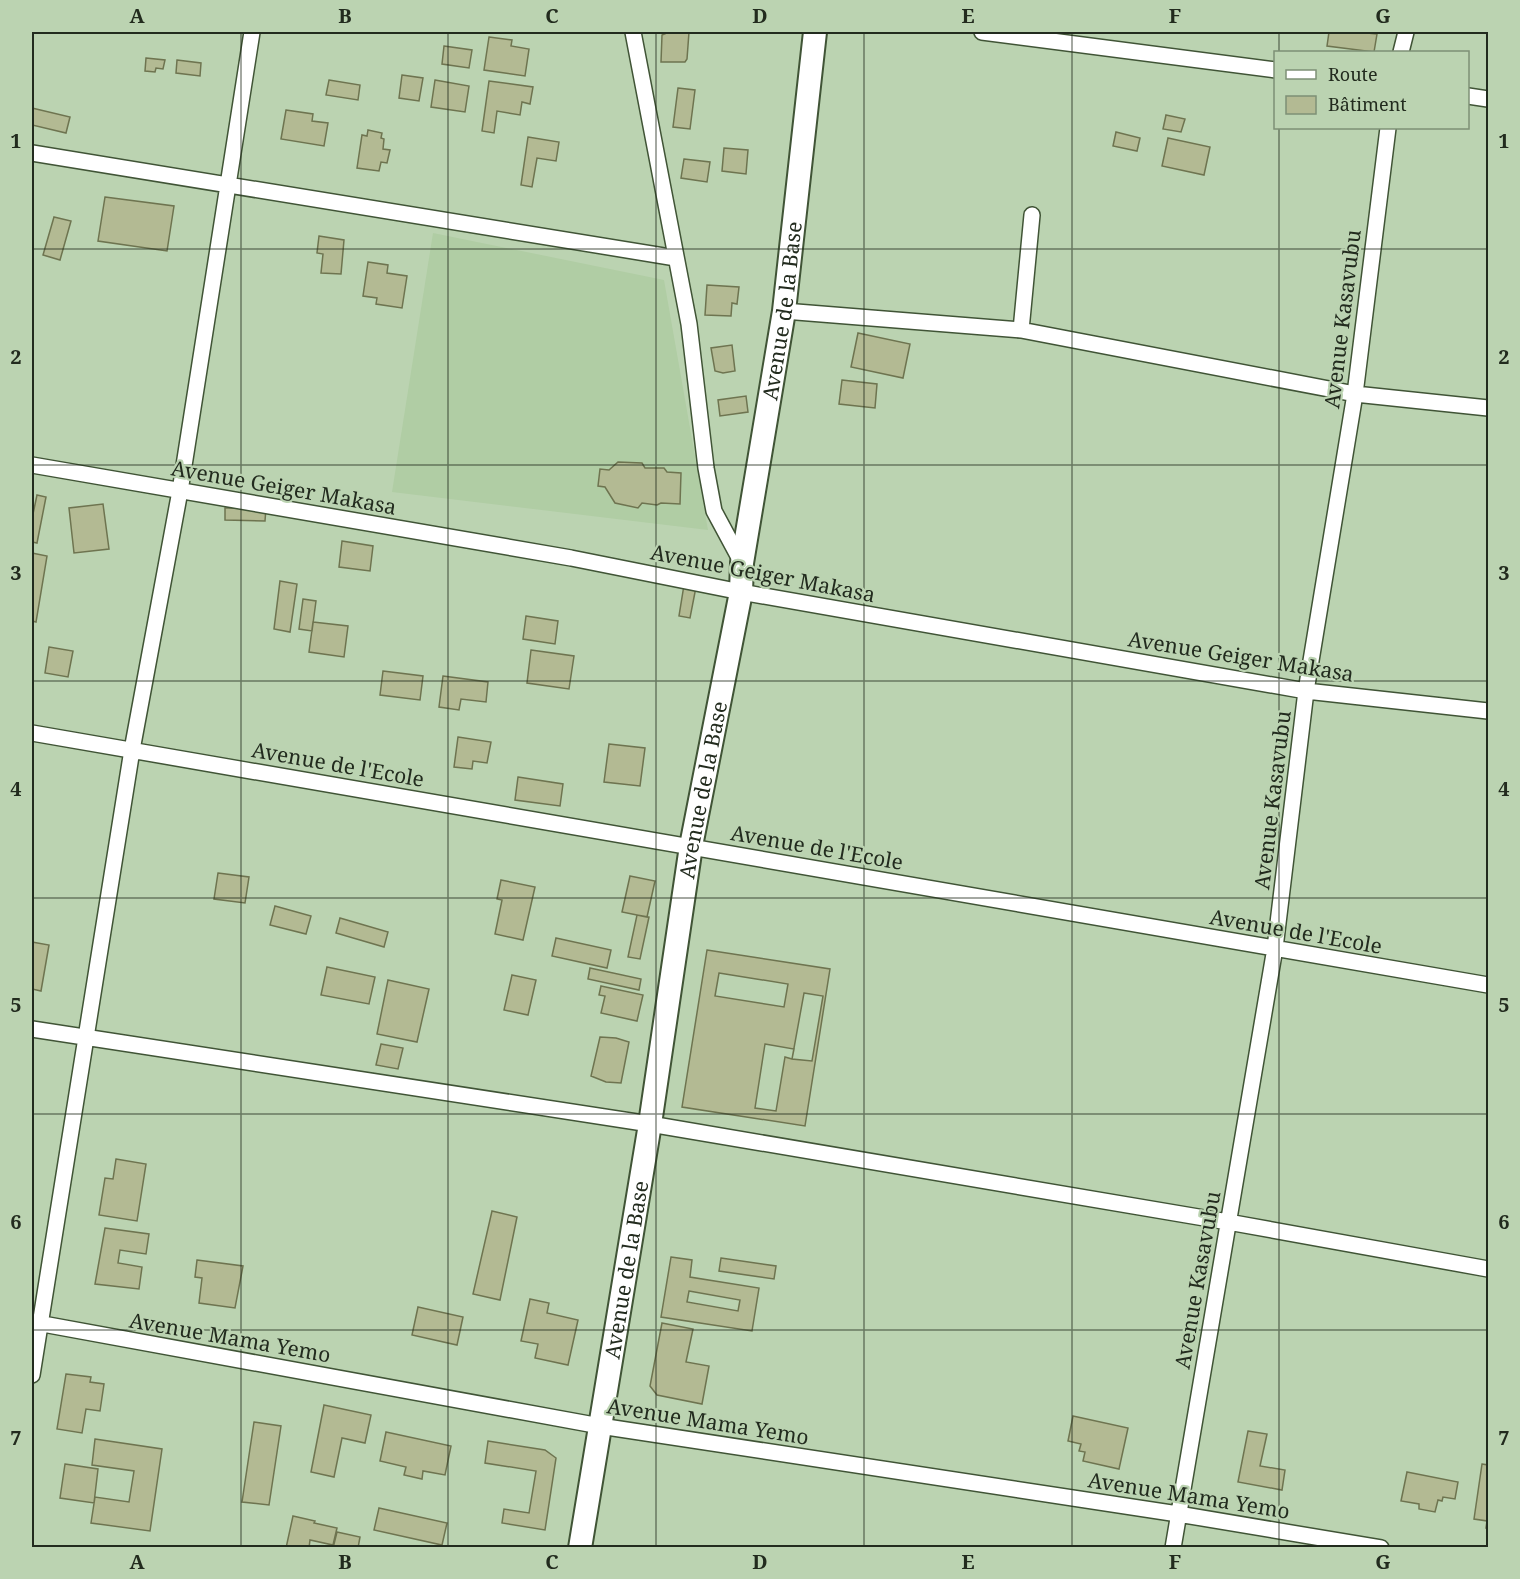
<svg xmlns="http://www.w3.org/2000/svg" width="1520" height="1579" font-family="'Noto Serif',serif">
<rect width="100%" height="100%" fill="#bbd3b1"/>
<path fill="#b0cda4" d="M433,233L664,280L708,530L392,492Z"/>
<path fill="#b3ba93" stroke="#6e7450" stroke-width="1.5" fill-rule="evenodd" d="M669,32H689L687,59L685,62H661L662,35Z
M1329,32H1357L1377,34L1374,52L1327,46Z
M489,37L512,40L511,46L529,49L525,76L484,70Z
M444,46L472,50L469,68L442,64Z
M146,58L165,60L163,69L156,68L155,72L145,71Z
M177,60L201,63L200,76L176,73Z
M402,75L423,78L419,101L399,98Z
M329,80L360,85L358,100L326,95Z
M435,80L469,86L465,112L431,107Z
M489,81L533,87L530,104L522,102L520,115L497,111L494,133L482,131Z
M678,88L695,90L690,129L673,127Z
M32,108L70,117L66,133L32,125Z
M286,110L313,114L312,121L328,123L324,146L281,139Z
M1166,115L1185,119L1181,132L1163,129Z
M368,130L382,133L381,138L384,139L383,149L390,150L387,163L381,162L379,171L357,168L362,135L367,136Z
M1116,132L1140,138L1137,151L1113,146Z
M528,137L559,142L556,161L537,158L532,187L521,185Z
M1168,138L1210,147L1204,175L1162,166Z
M724,148L748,150L746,174L722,171Z
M684,159L710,162L707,182L681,178Z
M105,197L174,206L167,251L98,241Z
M54,217L71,221L60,260L43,255Z
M319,236L344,240L341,274L321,273L323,254L317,253Z
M368,262L388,265L387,273L407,276L402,308L376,304L377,298L363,296Z
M707,285L739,287L737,304L732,303L731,316L705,315Z
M858,333L910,344L903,378L851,367Z
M732,345L735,371L723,373L715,371L711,348Z
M842,380L877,384L875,408L839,404Z
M746,396L748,412L720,416L718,400Z
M618,462L642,463L645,468H664L667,472L681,473L680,504L661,503L657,505L642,503L638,508L615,503L605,487L598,486L600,469L609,470Z
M37,495L46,497L37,543L32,542V513L33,514Z
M103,504L109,549L74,553L69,508Z
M225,508H266L265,521L225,520Z
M342,541L373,546L370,571L339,567Z
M32,553L47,556L36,622L32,621Z
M280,581L297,584L290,632L274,629Z
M684,585L696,587L690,618L679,616Z
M303,599L316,601L312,631L299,629Z
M526,616L558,621L555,644L523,639Z
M313,622L348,626L344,657L309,652Z
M49,647L73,651L68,677L45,673Z
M531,650L574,656L569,689L527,683Z
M383,671L423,676L420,700L380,695Z
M443,676L488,682L486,702L461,699L459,710L439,707Z
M458,737L491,742L487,763L473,761L472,769L454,767Z
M609,744L645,748L640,786L604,782Z
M518,777L563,784L560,806L515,800Z
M218,873L249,877L245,903L214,899Z
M630,876L655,881L647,917L622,912Z
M501,880L535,887L523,940L495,934L502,900L497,899Z
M275,906L311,916L306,934L270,925Z
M637,915L649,917L640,959L628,957Z
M340,918L388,932L384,947L336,933Z
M556,938L611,950L607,968L552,956Z
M32,942L49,945L41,991L32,989Z
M707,950L830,969L805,1126L682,1107Z
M327,967L375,977L369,1004L321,995Z
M590,968L641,979L639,990L588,979Z
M719,973L788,984L784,1007L715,996Z
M512,975L536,980L528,1015L504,1010Z
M388,980L429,989L417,1042L377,1034Z
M601,986L643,995L637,1021L601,1013L605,996L599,995Z
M804,993L823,996L812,1061L792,1059Z
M600,1037L616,1038L629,1042L621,1083L606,1082L591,1076Z
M381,1044L403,1048L398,1069L376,1065Z
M765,1044L794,1049L792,1059L785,1057L776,1111L755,1108Z
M116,1159L146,1164L137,1221L99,1215L105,1178L113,1179Z
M492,1211L517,1217L500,1300L473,1294Z
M105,1228L149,1234L146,1254L120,1250L118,1263L142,1267L139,1289L95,1284Z
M671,1257L692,1260L690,1277L759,1288L752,1331L661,1317ZM689,1291L740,1300L738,1311L687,1302Z
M721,1258L776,1266L774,1279L719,1271Z
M197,1260L243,1266L235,1308L199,1303L202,1278L195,1277Z
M530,1299L549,1303L547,1313L578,1320L568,1365L535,1358L538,1344L521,1341Z
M418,1307L463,1317L457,1345L412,1335Z
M662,1323L693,1329L686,1362L709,1366L702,1404L657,1395L650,1386Z
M66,1374L91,1377L90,1382L104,1384L100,1411L86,1409L82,1433L57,1429Z
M324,1405L371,1415L365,1443L342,1438L334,1477L311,1472Z
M1073,1416L1128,1428L1119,1469L1083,1461L1085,1452L1079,1451L1081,1444L1068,1441Z
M254,1422L281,1426L269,1505L242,1502Z
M1248,1431L1267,1434L1260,1466L1285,1470L1282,1490L1238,1482Z
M386,1432L451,1446L445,1475L423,1471L422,1479L404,1475L406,1467L380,1461Z
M95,1439L162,1449L150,1531L91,1523L95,1497L129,1502L134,1471L92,1465Z
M488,1441L545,1450L556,1458L545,1530L502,1523L504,1509L529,1513L536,1471L485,1463Z
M65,1464L98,1469L94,1503L60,1498Z
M1482,1464L1488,1465V1528H1486L1487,1521L1474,1519Z
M1407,1472L1458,1482L1455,1499L1443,1497L1442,1501L1438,1500L1435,1512L1419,1509V1504L1401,1501Z
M379,1508L447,1523L442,1545L374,1530Z
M293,1516L315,1521L314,1523L337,1528L333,1545L310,1540L309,1548H286Z
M337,1532L360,1537L358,1548H333Z"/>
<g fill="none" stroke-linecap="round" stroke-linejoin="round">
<defs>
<path id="street" d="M633,32L689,324L706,468L714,511L742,563
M982,32L1276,70
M1401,52L1406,32
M1468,96L1488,99
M32,153L676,258
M784,311L1021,330L1355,394L1488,408
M1021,330L1032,215
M32,465L571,558L741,592L1306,691L1488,711
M32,733L1488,985
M32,1029L650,1124L1228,1222L1488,1269
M32,1322L600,1426L1178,1514L1381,1548
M32,1375L132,750L180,491L252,32
M1173,1548L1275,948L1306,691L1355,394L1388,128"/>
<g id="secondary">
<path id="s1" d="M580,1548L650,1124L691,846L741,592L742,563L784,311L815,32"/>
</g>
</defs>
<use href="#street" stroke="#405436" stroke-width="18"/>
<use href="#secondary" stroke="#405436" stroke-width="26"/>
<use href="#street" stroke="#fff" stroke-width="15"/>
<use href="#secondary" stroke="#fff" stroke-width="22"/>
</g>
<path fill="none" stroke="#222b1e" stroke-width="1.5" stroke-opacity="0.55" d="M241,32V1548M448,32V1548M656,32V1548M864,32V1548M1072,32V1548M1279,32V52M1279,128V1548M32,249H1488M32,465H1488M32,681H1488M32,898H1488M32,1114H1488M32,1330H1488"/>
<g text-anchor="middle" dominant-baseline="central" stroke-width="4.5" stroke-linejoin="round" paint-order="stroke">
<g font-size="21" fill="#222b1e" stroke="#bbd3b1">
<text stroke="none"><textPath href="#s1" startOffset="1254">Avenue de la Base</textPath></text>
<text transform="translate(1342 319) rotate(-83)">Avenue Kasavubu</text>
<text transform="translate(284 487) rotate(10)">Avenue Geiger Makasa</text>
<text transform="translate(763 573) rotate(11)">Avenue Geiger Makasa</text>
<text transform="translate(1241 656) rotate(9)">Avenue Geiger Makasa</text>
<text transform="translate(338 764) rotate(10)">Avenue de l'Ecole</text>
<text stroke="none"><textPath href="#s1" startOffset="768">Avenue de la Base</textPath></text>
<text transform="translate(1272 800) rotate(-83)">Avenue Kasavubu</text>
<text transform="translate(817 847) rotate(10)">Avenue de l'Ecole</text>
<text transform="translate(1296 931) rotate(10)">Avenue de l'Ecole</text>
<text stroke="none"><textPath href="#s1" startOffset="282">Avenue de la Base</textPath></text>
<text transform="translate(1197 1280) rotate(-80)">Avenue Kasavubu</text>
<text transform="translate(230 1337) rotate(10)">Avenue Mama Yemo</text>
<text transform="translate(708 1421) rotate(9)">Avenue Mama Yemo</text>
<text transform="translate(1189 1495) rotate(9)">Avenue Mama Yemo</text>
</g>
</g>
<rect width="1520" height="1579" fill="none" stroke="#bbd3b1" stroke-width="66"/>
<rect x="1274" y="51" width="195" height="78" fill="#bbd3b1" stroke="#7e9076" stroke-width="1.5"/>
<rect x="1286" y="70" width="30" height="9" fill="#ffffff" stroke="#7e9076" stroke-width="1.5"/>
<text x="1328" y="81" font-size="18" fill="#222b1e">Route</text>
<rect x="1286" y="96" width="30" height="18" fill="#b3ba93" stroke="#7e9076" stroke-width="1.5"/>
<text x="1328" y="111" font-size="18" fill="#222b1e">Bâtiment</text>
<rect x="33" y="33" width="1454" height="1513" fill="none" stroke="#222b1e" stroke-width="2"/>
<g font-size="20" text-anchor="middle" font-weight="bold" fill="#222b1e">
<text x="137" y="23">A</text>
<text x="345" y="23">B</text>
<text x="552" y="23">C</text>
<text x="760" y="23">D</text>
<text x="968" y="23">E</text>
<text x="1175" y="23">F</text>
<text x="1383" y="23">G</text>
<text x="16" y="148">1</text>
<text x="1504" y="148">1</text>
<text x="16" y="364">2</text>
<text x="1504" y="364">2</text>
<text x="16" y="580">3</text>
<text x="1504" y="580">3</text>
<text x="16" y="796">4</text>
<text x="1504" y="796">4</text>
<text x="16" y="1012">5</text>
<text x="1504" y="1012">5</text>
<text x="16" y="1229">6</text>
<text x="1504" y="1229">6</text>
<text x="16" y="1445">7</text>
<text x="1504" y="1445">7</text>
<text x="137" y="1569">A</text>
<text x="345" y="1569">B</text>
<text x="552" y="1569">C</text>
<text x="760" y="1569">D</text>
<text x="968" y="1569">E</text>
<text x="1175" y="1569">F</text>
<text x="1383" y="1569">G</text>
</g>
</svg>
